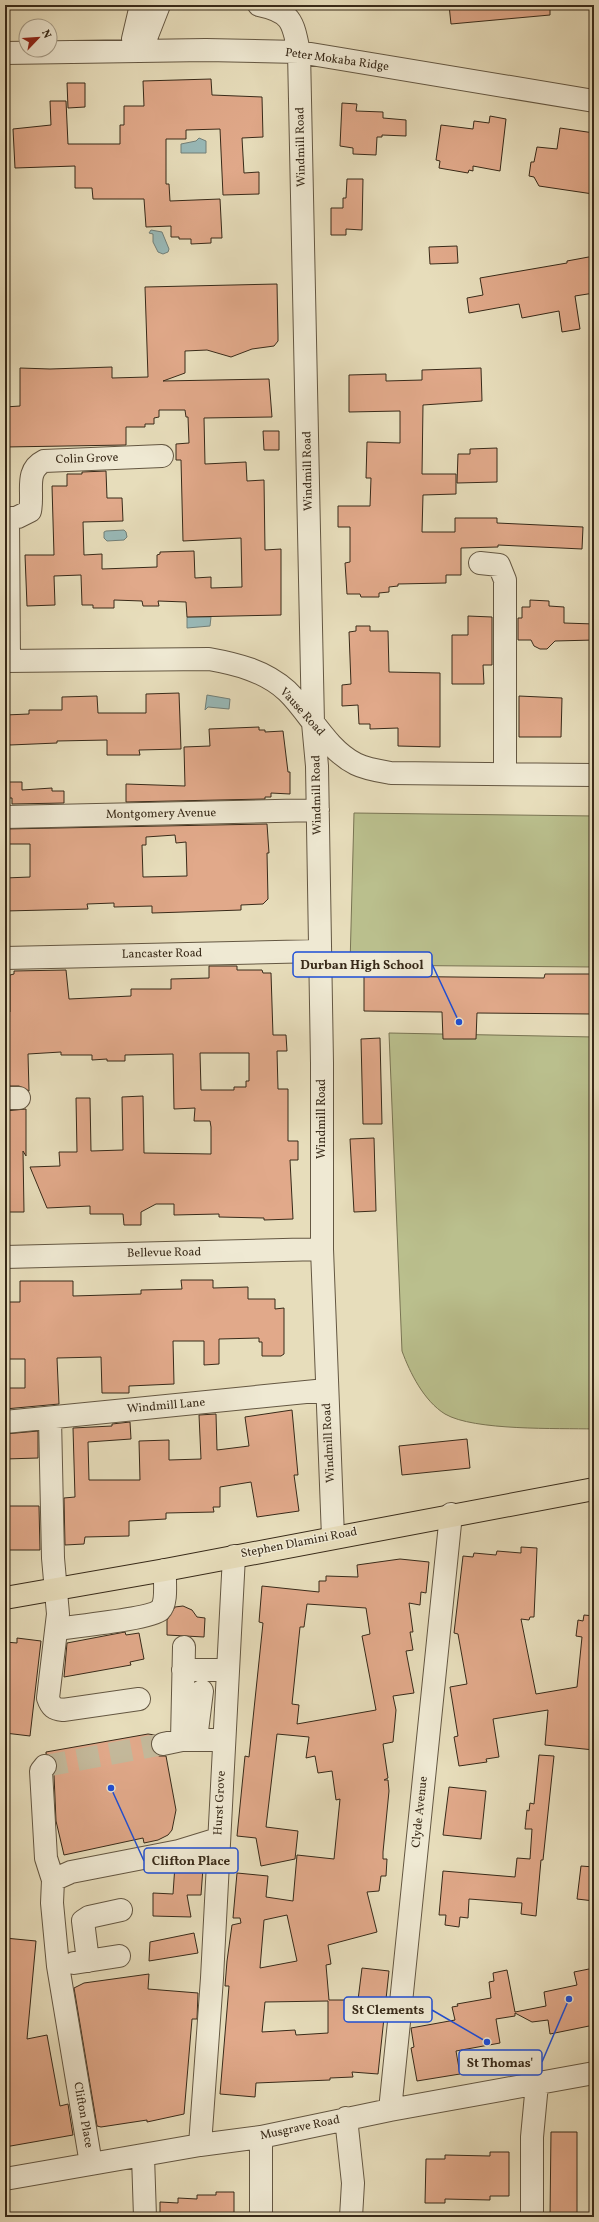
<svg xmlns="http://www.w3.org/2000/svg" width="599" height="2222" font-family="Vollkorn,serif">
<rect width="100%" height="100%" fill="#e7ddbb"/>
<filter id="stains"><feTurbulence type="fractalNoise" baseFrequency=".005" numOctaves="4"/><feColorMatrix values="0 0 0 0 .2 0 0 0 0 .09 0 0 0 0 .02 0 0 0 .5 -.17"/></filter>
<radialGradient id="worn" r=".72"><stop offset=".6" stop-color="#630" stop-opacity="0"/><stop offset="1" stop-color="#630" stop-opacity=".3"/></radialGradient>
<path fill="#babf8d" stroke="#797453" d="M354,813L594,816V967L350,965Z
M389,1033L594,1037V1429C558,1428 474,1431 445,1414C424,1401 410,1373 402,1351Z"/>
<path fill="#99bab9" stroke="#728079" d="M199,138L206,141V153H181V144L196,141Z
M151,230L162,232L169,249L168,252L163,254L158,252L153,242V234L149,233Z
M124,530L126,532L127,537L124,540L107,541L104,538V532L106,531Z
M187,617H211L210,626L187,628Z
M207,695L230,699L229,709L208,707L205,710Z"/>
<path fill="#e1a98a" stroke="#382a19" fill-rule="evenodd" d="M449,5H550V15L451,24Z
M211,79L212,95L262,97L263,137L242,138L244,173L259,172V194L223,195L220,129L186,130V139H166V184H169L170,201L220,199L222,238H211V243L191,244V239H179V237H171V226L146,227L144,199H93L92,188H75V166L15,168L13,129L51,125L50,101H66L68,144H120V125H124V106H144L143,81Z
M67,83H85V107L68,108Z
M342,103L357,104L356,111L383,112V118L406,120V136L382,135V137H377L376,155L353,154V148L340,146Z
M490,116L506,119L500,171L473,166V171L469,170L468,173L439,168L440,161L436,160L441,125L473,129L474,121L489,123Z
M560,128L594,133L593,194L539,186L534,177L529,176L531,162H534L537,147L557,149Z
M347,179H363L362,230L346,229V235H331V208H343V198H346Z
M457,246L458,263L430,264L429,247Z
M594,256V293L575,296L580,329L562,332L559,311L522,318L519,304L469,313L467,298L483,295L480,278L567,263V261Z
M277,284L278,335V341L274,346L252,349L231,357L207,350L185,351V373L163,381L269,379L272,417L204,418L205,464L246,462L247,481L264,480L265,550L281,549V615L187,617L186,602L158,601L159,606H143L142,601L114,600V608H93V605H82L81,575L54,576L55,605L27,606L25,555H54L52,486H67V474H82V472L106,471L107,498H122L123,521L83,522L84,555L102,554V569L157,567V555L160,554V552L194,551L195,578L211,577V588L242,587L241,538L183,541L181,460H176V444L189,443L188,417H186L185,410H159V417L154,418V424H145V427H126V445L5,447V407L20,406V368L50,369L112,367V378L148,377L145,287Z
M481,368L482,401L423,405L422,474H456V494L423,495L422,532H455V518H497V523L583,527L582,549L498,545V547L461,548V575H446V583L398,584V586L389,587V592L379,593V597H361L360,594H347L345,563L350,562V527H338V506H370L371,478H366L367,442L400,443V411L349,412V375L386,374V381L422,380V370Z
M263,431H279V450H264Z
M497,448V482L457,483L458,454H470V449Z
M530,600L549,601V606L564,607V623L594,624V640L555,641L547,649H540L534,646L531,640H518V618H522V607H530Z
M468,616L492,617V665H483L484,684H452V635H468Z
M356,626H370V631H388L389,672L440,673V747L398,746V728L370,729V724H359L358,705L342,706V685L351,684L349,632L356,631Z
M179,693L181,749L139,750L140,755H107V740L57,741V743L10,745L9,742H5V715L29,714V710H62V697L97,696L98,713H146V694Z
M519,696L562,698L561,737H519Z
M259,727V730H265V732L283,731L288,772H290V794L271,793V797H265V799L126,802V784L185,786L184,747L210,746L209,729Z
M5,782H22V790L52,788V791H64V803L12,804V798H5Z
M267,824L269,853H267L268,899L263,904L241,905V910L184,912L152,913V906L114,907V903L87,904L88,909L5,911V878L30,877V844H5V829ZM175,835L176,843L186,842L187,876L143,877L142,845H146V837Z
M209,966H237V970H262L263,973H271L273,1035H286L287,1051H277L278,1089H288V1141H298V1160H290L293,1219L264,1220V1218L219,1217V1214L174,1215V1204H156L141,1212V1225H124L123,1214H90V1206L47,1208L30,1167L60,1166L59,1152H77L76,1098H90L91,1151L123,1150L122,1097L143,1096L144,1153L211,1154V1127L210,1121H194L195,1108L174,1109L173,1054L125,1055V1061H107V1059L92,1060V1055H61V1052L28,1054L29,1091L19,1086H9L8,1056H5V1012H10V975L14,974V971L66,970L69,999L131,996V989H171V979L209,978ZM200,1053H249V1081H246V1087H234V1090H201Z
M545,974H594L591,1014L477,1013L476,1039H443L442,1012L364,1011V976L544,978Z
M380,1038L382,1124H363L361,1039Z
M26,1109V1156L23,1151L24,1212H5V1111Z
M374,1138L376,1211L354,1212L350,1139Z
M181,1280H213V1288L248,1287V1299H275V1309L284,1308V1354L281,1356H262V1342H259V1338L219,1339V1364L204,1365V1341H173L174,1384L129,1386V1393H102L101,1357L57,1358L59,1404L5,1409V1388H25V1359H5V1302H20V1281H73V1296L141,1294V1290L182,1289Z
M292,1410L298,1475H294L299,1511L257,1517L251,1482L220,1487V1507H213L214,1512L166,1513V1519L129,1521V1536L85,1537L84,1544L65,1545L64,1498L75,1497L73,1428L112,1426V1424L130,1422L131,1439L88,1442L89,1480H140L139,1441L169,1440V1460L201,1459L199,1415L216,1414L217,1450L249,1446L245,1417Z
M38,1431V1458L5,1459V1434Z
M467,1439L470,1468L402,1475L399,1446Z
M8,1506H39L40,1550H9Z
M521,1547L537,1548L534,1617H530L529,1620L521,1619L536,1694L577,1687L582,1637L576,1636L578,1620L583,1621L584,1615L594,1616V1750L545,1745L548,1710L493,1719L499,1757L486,1759L487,1762L459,1766L454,1737L458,1736L450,1687L467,1684L458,1634L454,1633L463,1556L473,1557L474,1553L496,1555L497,1551L521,1553Z
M400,1559L429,1562L426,1593L421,1592L420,1605L409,1603L413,1632H410L413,1650L406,1651L414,1693L393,1696L396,1710L393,1742L383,1744L388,1778L384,1780H388L389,1791L383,1852V1859H387L386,1876H381L379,1891L367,1892L377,1932L328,1945L331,1964L326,1965L329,2000H358L362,1968L389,1971L378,2074L352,2072L353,2077L330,2078V2080L256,2083L255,2097L220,2094L229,1986H225L227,1961L232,1925L241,1923L240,1918H233L237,1873L268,1876L266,1897L293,1901L297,1855L334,1859L340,1799L336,1800L332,1771L318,1773L315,1756L306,1758L309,1737L277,1734L266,1827L298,1831L295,1859L261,1866L256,1838L237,1836L245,1756L249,1757L263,1623L259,1622L262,1586L319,1592V1581H326V1576L358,1577L357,1565ZM307,1604L366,1608L370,1634L362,1636L376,1710L297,1724L299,1705L292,1704L300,1627H304ZM287,1915L297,1961L260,1968L264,1920ZM328,2001V2033L296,2035L295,2030L262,2032L265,2002Z
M183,1606L192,1610L197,1617L205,1618L204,1637L167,1635V1620L175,1607Z
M125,1632L126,1635L139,1633L144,1659L130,1662L131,1665L64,1677L67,1643Z
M17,1638L41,1641L30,1736L5,1733V1642L17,1643Z
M148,1734L155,1735L151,1740L153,1752L159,1756H166L176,1810L172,1830L168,1835L158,1840L144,1843L143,1838L64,1855L56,1821L54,1775L57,1768V1762L52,1756L46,1754V1752Z
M539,1755L554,1756L543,1860H541L536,1916L521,1914L522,1903L469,1899L468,1918L460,1917L459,1927L445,1925L446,1915H439L443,1871L515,1877L517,1858L530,1859L532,1829H525L527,1810L529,1811L530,1803L534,1804Z
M449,1787L486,1791L481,1839L443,1835Z
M181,1863L182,1867L203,1868L201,1895H187L191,1917L153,1916V1893L173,1894L175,1865Z
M581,1866L594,1867V1901L577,1899Z
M194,1933L198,1953L149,1961L150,1942Z
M5,1938L36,1941L27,2039L47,2035L60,2106L68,2104L73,2135L5,2147Z
M594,1968V2025L550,2034L548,2020L532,2022L515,2013V2016L496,2019L500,2043L456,2051L460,2074L417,2081L411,2048L414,2047L411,2028L455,2020L452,2007L458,2006L457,2004L491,1998L489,1982L494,1981L493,1973L507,1970L515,2012L546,2006L544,1992L577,1985L574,1972Z
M149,1974L148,1989L198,1993L197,2019H192L184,2114L147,2122V2120L101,2127L97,2126L74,1988L84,1983Z
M551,2132H577V2217H550Z
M490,2152H509V2196H490V2200L445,2199V2203H425L426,2159H445V2155L490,2156Z
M216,2192H234V2217H160V2202L178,2203V2198L197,2199V2195H216Z"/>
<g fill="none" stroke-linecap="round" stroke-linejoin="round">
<path stroke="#c4b99b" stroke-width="22" stroke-dasharray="22 11" stroke-linecap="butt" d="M45,1766L163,1744"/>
<defs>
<path id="minor" d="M259,5C292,12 293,22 299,52L313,723L317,766L322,1063V1249L333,1537
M133,39L141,5
M141,51L159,5
M5,53L206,50L299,52L594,101
M5,519L18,517L30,511C34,492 24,471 44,461L162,456
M8,519L9,661
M480,563L499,565L505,580V773
M5,661L209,659C237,664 265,671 287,691C310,713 326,749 356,764C366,769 379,771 391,773L594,775
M5,817L318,810
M5,958L319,951
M5,1098H19
M5,1257L322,1249
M50,1418L53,1558L58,1614L48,1698C51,1707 54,1709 63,1710L139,1699
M5,1422L326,1390
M57,1629C75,1626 150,1619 160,1610C168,1602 164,1580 165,1570
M183,1670H227
M196,1739L202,1691
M182,1740L184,1647
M163,1744L182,1740H223
M45,1766L41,1771L46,1858L53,1880L52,1903L58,1966L91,2164
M53,1880L71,1872L179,1851L218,1839
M88,1961L83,1921L89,1917L121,1910
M74,1963L119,1956
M390,2110L451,1514
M346,2118L353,2183L351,2217
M261,2137V2217
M200,2145L212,1978L234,1556
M143,2156L145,2217
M5,2179L200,2145L261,2137L390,2110L594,2073
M532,2217V2137L537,2084"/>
<path id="major" d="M5,1598L165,1570L594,1489"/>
</defs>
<use href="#minor" stroke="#645742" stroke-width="24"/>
<use href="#major" stroke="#382a19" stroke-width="24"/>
<use href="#minor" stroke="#efe9d3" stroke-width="22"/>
<use href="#major" stroke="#e7ddbb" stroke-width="22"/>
</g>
<g text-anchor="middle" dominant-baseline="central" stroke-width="3" stroke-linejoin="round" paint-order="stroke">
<g font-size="12" fill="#382a19" stroke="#efe9d3">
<text transform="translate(337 60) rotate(8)">Peter Mokaba Ridge</text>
<text transform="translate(301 147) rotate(-91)">Windmill Road</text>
<text transform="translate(87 459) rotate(-2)">Colin Grove</text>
<text transform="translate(308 471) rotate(-91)">Windmill Road</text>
<text transform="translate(302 712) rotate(48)">Vause Road</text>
<text transform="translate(317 795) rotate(-91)">Windmill Road</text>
<text transform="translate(161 814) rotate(-1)">Montgomery Avenue</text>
<text transform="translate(162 954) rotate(-1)">Lancaster Road</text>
<text transform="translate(322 1119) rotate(-90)">Windmill Road</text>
<text transform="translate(164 1253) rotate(-1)">Bellevue Road</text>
<text transform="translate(166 1406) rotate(-5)">Windmill Lane</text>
<text transform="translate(329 1443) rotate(-93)">Windmill Road</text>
<text transform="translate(299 1543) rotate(-11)">Stephen Dlamini Road</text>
<text transform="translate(220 1803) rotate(-87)">Hurst Grove</text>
<text transform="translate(420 1812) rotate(-84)">Clyde Avenue</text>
<text transform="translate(83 2115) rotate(80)">Clifton Place</text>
<text transform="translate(300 2128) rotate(-12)">Musgrave Road</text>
</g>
</g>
<path fill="none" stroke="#1d4ed8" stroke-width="1.5" d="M459 1022L432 964M111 1788L144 1861M487 2042L432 2010M569 1999L542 2062"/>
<g fill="#1d4ed8" stroke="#efe9d3" stroke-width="1.5">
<circle cx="459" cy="1022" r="4"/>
<circle cx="111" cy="1788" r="4"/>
<circle cx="487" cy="2042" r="4"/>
<circle cx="569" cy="1999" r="4"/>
</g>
<g fill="#efe9d3" stroke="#1d4ed8" stroke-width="1.5">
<rect x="293" y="952" width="139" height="25" rx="4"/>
<rect x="144" y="1848" width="94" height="25" rx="4"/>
<rect x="344" y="1997" width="88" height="25" rx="4"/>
<rect x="459" y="2050" width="83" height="25" rx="4"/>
</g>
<g font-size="13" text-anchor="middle" font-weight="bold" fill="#382a19">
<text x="362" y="969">Durban High School</text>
<text x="191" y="1865">Clifton Place</text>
<text x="388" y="2014">St Clements</text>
<text x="500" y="2067">St Thomas'</text>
</g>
<rect width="599" height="2222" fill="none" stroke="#e7ddbb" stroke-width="20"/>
<rect x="6" y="6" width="587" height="2210" fill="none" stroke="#382a19" stroke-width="2"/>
<rect x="10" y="10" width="579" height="2202" fill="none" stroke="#382a19"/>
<g transform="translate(38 38) rotate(65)"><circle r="19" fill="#efe9d3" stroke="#a69d89"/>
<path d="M0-3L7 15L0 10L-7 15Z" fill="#8f2418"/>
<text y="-6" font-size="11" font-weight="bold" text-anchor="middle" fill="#382a19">N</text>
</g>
<rect width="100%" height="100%" filter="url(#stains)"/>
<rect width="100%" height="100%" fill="url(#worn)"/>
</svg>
